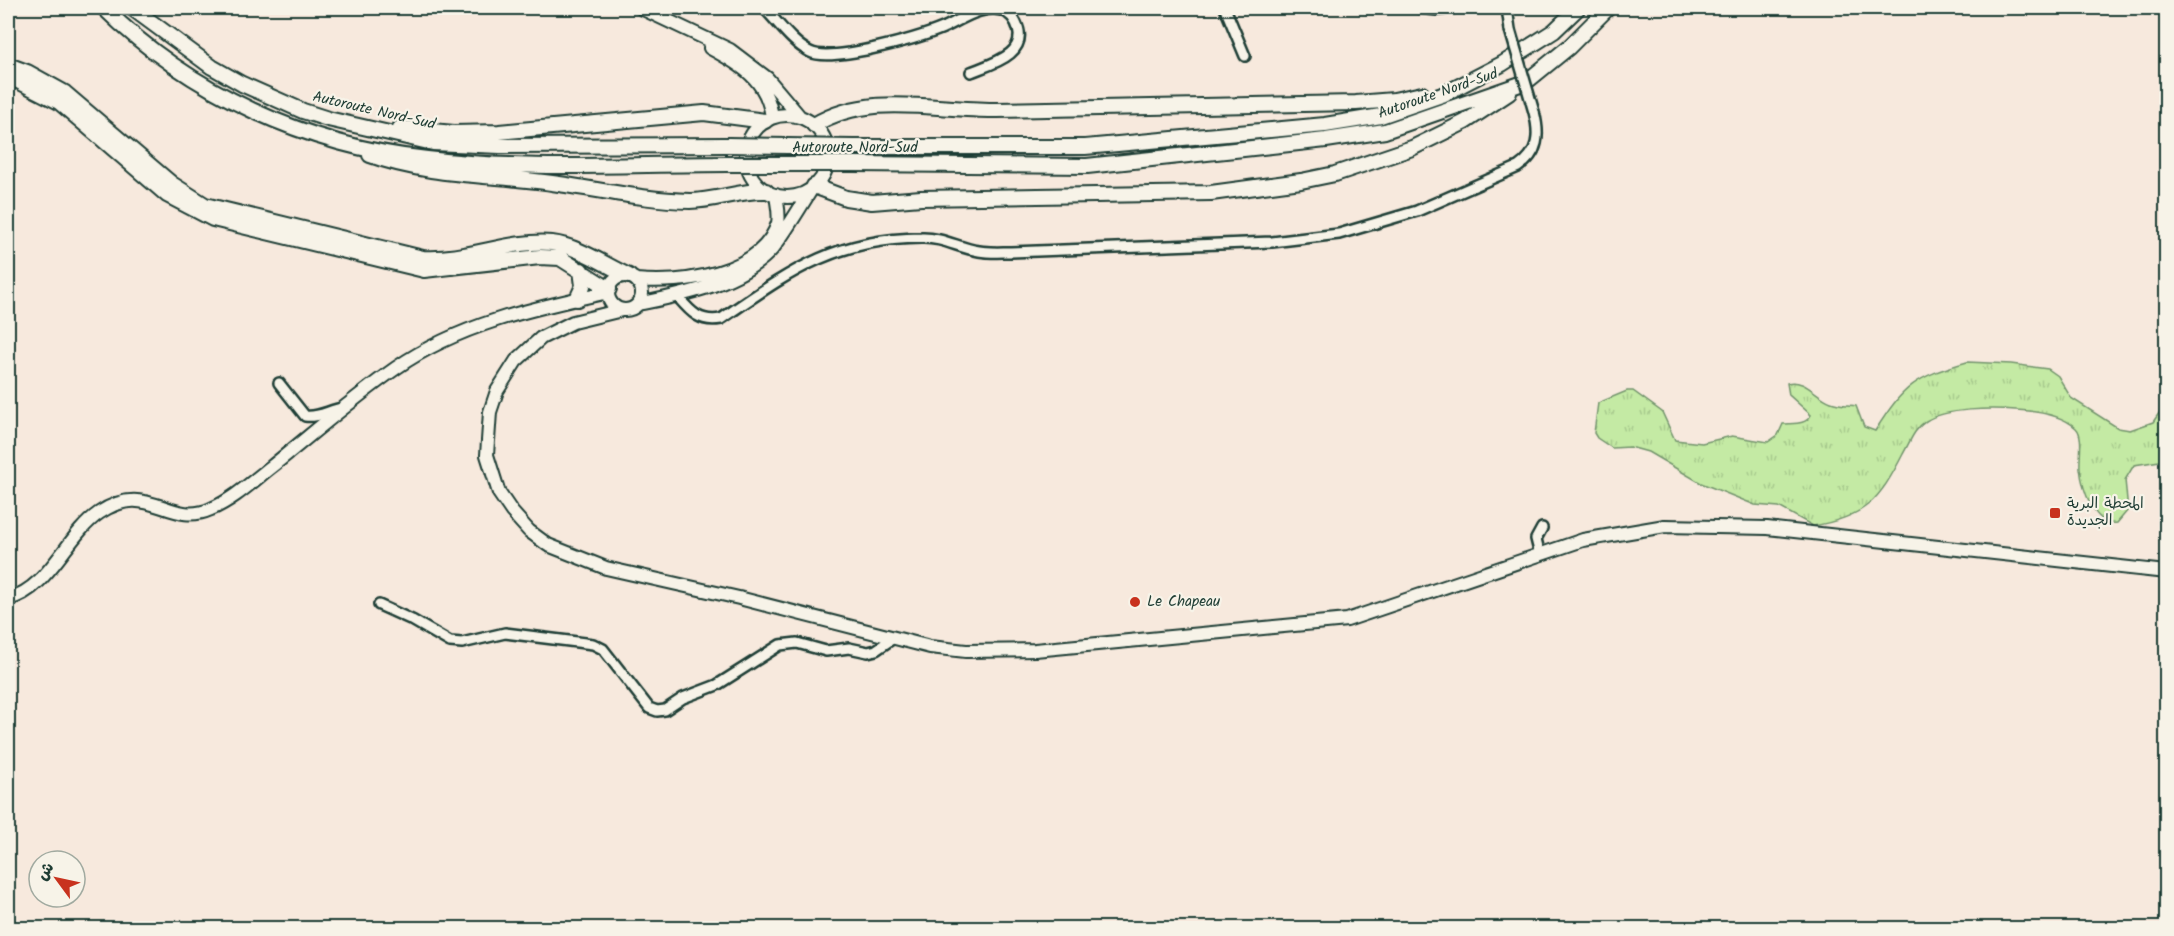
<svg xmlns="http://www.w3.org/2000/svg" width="2174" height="936" font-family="Kalam,'Playpen Sans Arabic',sans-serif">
<defs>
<pattern id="grass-tufts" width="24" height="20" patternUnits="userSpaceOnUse" patternTransform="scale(1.5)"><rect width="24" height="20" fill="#c4eaa4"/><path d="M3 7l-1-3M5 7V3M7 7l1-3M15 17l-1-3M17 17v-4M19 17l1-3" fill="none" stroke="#a8ca8e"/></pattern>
</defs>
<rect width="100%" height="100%" fill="#f7e9dd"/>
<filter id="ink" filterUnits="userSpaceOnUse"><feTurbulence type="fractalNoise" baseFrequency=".0167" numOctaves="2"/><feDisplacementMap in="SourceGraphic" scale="12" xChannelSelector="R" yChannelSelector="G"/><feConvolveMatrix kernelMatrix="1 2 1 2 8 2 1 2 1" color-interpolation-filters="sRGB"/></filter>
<g filter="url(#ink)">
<path fill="url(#grass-tufts)" stroke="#72946c" stroke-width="1.5" d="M1967,362L2011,364L2048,369L2058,376L2071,398L2118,428L2130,430L2153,422L2166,403V460L2134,465L2125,480L2128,510L2117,523C2093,527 2082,486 2080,468C2079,457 2084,436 2076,428C2062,414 2034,411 2016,410C1993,408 1946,408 1926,421C1914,429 1910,442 1903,454C1879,501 1865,517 1813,526L1779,507L1755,505L1701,483L1648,452L1630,447L1612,448L1597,438L1594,433L1598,403L1627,391H1633L1662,412L1675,440L1702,443L1732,436L1768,442L1778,435L1783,424C1794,423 1806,425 1811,415L1789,395L1787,383C1805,378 1816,397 1831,402C1839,405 1848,405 1856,406L1864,427L1875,431C1904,385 1915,377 1967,362Z"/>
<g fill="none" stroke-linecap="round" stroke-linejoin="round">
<defs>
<path id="minor" d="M764,8C778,22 792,43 810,52C832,63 919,38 943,28C958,21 978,8 994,9C1004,9 1012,15 1016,23C1031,54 991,64 971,72
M1225,8L1245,56
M1419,8L1437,10L1456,8
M1507,8L1510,30
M677,296C690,311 699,323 721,319C790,272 833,239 921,238C942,237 959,248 979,251C990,253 1001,252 1011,252L1272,242L1339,234L1417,211L1518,167C1539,153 1540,135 1534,112
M279,383L305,416C319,418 329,410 343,408
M1540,555L1536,539L1542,528
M379,605L412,620L450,642L462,643L505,633L593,644L603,649L649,708L657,711L665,710L683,698L717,685L780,645L797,643L826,651L849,648L868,652L876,650L892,639"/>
<path id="major" d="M641,8L730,50L767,78L800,117
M710,48C742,65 767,80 772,117
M746 156a41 41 0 1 1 82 0a41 41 0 1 1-82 0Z
M608 293a17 17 0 1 1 34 0a17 17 0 1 1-34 0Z
M636,280C681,284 761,275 778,223C780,214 777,204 776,195
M638,304C682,295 742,284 773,248C787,230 799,209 811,190
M622,310L573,322L541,338L516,361L497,391L490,412L487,455L499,493L512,512L529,531L548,545L606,568L739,598L930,647L966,651L1035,650L1347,620L1583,540L1665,526L1767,528L2166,572
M8,599C49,589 66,536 99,513C148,479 169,528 211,509C233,500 253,481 271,467C312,434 352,399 396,368C459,324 534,308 608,292"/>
<path id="highway" d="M104,8C190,93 307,146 427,159C526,171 628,164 727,164
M132,8L212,67L242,84L303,111L328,119L433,143L500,146L728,145
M8,65L27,72L65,93L172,184L205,205L423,258C466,261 511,239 552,243C578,246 605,265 629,276
M8,76L59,102L167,195L213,219L424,270L540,257L560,258L609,289
M814,125C870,91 936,111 997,110C1117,108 1236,105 1356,103L1394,100L1422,94
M400,128L454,133L499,132L704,113L765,121
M853,147H1085L1325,125L1381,116L1442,95L1502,64L1554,31L1578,8
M370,155C431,177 495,174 559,184C602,190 645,200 690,201C716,201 739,190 766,191
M853,164L1087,166L1326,140L1385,131L1526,82L1569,47L1608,8
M814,186L846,198L872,202L921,198L1211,193L1301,181L1335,174L1412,148L1465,122L1509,93
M577,299L583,286L581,270"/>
</defs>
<use href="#minor" stroke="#1f3d34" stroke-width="14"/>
<use href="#major" stroke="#1f3d34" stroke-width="16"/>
<use href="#highway" stroke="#1f3d34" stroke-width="18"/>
<use href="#minor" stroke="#f7f3e8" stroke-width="9"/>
<use href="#major" stroke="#f7f3e8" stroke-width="12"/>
<use href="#highway" stroke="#f7f3e8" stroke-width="14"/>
<defs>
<path id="minor-bridge" d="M1510,30L1534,112"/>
<path id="highway-bridge" d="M728,145L853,147
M727,164H853"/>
</defs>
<use href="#minor-bridge" stroke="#1f3d34" stroke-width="14" stroke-linecap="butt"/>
<use href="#highway-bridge" stroke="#1f3d34" stroke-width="18" stroke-linecap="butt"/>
<use href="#minor-bridge" stroke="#f7f3e8" stroke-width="9"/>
<use href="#highway-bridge" stroke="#f7f3e8" stroke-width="14"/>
</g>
</g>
<g fill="#c8321e" stroke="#f7f3e8" stroke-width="2">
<rect x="2049" y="507" width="12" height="12" rx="3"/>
<circle cx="1135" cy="602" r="6"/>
</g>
<g text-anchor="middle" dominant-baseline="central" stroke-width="4.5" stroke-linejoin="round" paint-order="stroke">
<g font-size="15" fill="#1f3d34" stroke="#f7f3e8">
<text transform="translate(1438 94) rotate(-19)">Autoroute Nord-Sud</text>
<text transform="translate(374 111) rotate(13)">Autoroute Nord-Sud</text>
<text x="855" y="148">Autoroute Nord-Sud</text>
</g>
<g font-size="15" fill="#1f3d34" stroke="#f7f3e8" text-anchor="start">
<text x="2067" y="504">المحطة البرية<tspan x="2067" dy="17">الجديدة</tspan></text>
<text x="1147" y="602">Le Chapeau</text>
</g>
</g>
<rect width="2174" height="936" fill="none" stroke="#f7f3e8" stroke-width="30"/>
<rect x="15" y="15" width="2144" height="906" fill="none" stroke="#1f3d34" stroke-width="2" filter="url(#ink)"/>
<g transform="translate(57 879) rotate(303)"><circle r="28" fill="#f7f3e8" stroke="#a1aaa0" stroke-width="1.5"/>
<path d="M0-4.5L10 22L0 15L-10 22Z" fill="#c8321e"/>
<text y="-9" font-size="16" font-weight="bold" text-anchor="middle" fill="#1f3d34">ش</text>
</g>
</svg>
